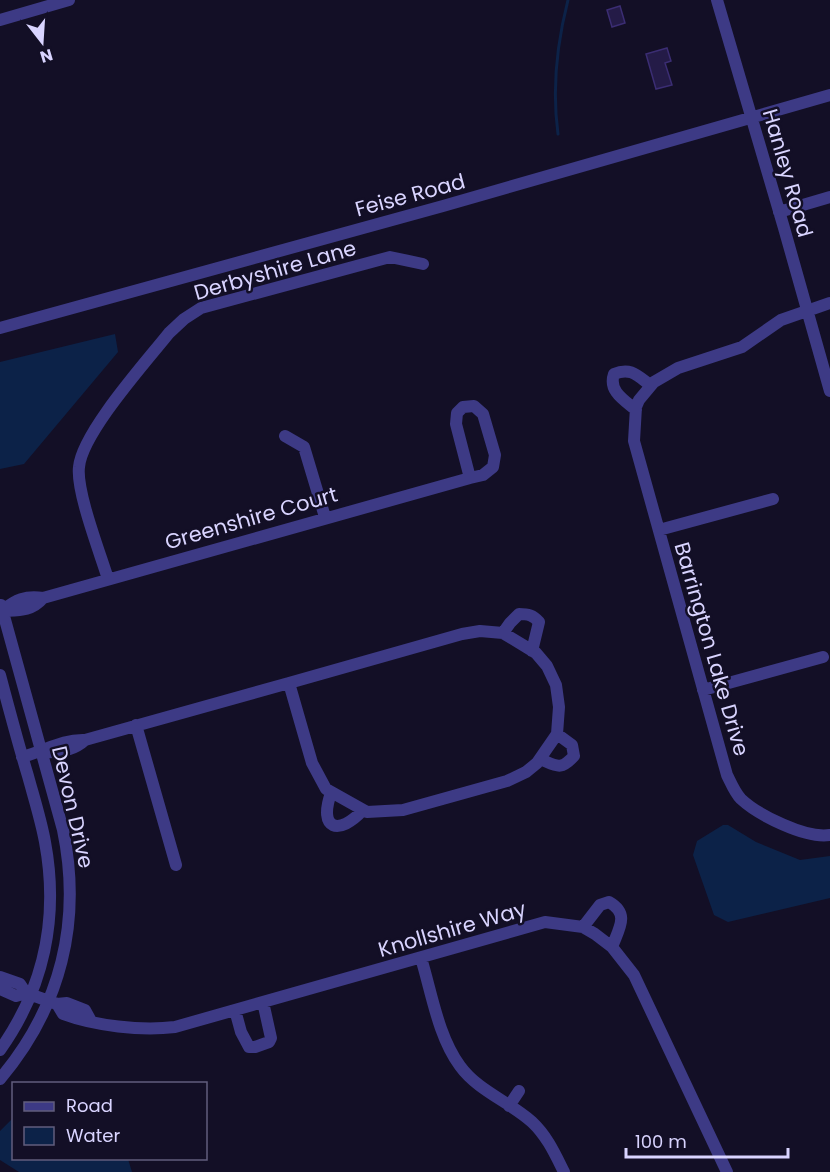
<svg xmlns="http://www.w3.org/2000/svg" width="830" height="1172" font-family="Poppins,sans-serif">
<rect width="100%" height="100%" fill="#130f26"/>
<path fill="#0c2248" d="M115,334L118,352L24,464L0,469V362Z
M723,825H728L756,842L800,860L830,856V898L728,922L714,915L693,855L697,841Z
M13,1118L14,1158L128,1159L132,1172H19L0,1160V1131Z"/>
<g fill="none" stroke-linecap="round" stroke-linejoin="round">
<path stroke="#0c2248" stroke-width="3" d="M558,134C552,90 557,43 568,0"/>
</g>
<path fill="#241b47" stroke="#3b2d73" stroke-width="1.5" d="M620,6L625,23L612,27L607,10Z
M667,48L671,61L665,63L672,85L656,89L646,54Z"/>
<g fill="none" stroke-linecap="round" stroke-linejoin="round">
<path stroke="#3d3a85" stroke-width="12" d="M717,0L784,228L830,391
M0,20L69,0
M779,212L830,197
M830,303L781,320L742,347L678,368L654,382L639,400L636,407L634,441L727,775C731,783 735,793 741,799C758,815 806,839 830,835
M0,328L443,206L830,95
M636,410C624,400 608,391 614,374C630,367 637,375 650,385
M285,436L304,447L325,517
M659,530L773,499
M108,579C100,553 76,491 79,467C82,433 146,362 169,333L184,319L201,308L390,257L423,264
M1,611C17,610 31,612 43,598
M2,611C15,600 26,595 43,598L470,478L456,424L457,413L463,407L474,406L483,414L495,455L493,467L483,475L470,478
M480,631L503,633L536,653L547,666L556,685L559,707L557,734L537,763L526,772L507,781L403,810L367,812L326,789L312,763L289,683L462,634Z
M503,633L510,623L519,614C528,614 533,615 539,622L532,651
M0,675C9,709 18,743 28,776C34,798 41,820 45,842C59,917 44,988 0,1050
M703,690L823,657
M136,725L176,865
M42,752C58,753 73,751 85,740
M22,757C45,751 62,739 85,740L289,683
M540,759C557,766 560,771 574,756L572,745L557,734
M331,793C318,830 339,836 363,810
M583,927L600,905L609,902C630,914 619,928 612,947
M421,958C432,994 438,1036 460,1066C478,1091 510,1102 532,1122C547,1136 555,1154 564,1172
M0,977L20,984L26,993L32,995L57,1004L67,1003L85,1010L91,1021
M0,989L16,996L26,993
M57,1004L63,1014C95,1026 141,1031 175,1027L545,922L583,927L595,934L612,947L634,975L727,1172
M235,1010L241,1032L249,1047H255L269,1042L271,1038L263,1002
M0,1079C61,1007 82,921 63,830L1,605
M509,1106L519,1091"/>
</g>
<g text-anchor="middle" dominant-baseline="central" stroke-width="5" stroke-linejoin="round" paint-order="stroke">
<g font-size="21" fill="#d9d4ff" stroke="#130f26">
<text transform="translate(788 173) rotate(74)">Hanley Road</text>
<text transform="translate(410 195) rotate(-15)">Feise Road</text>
<text transform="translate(275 270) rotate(-16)">Derbyshire Lane</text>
<text transform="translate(251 518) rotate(-16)">Greenshire Court</text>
<text transform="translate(712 649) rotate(74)">Barrington Lake Drive</text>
<text transform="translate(73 807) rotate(77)">Devon Drive</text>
<text transform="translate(452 929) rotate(-16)">Knollshire Way</text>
</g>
</g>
<rect x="12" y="1082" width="195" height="78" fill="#130f26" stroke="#625e7d" stroke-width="1.5"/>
<rect x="24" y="1102" width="30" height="9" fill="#3d3a85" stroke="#625e7d" stroke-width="1.5"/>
<text x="66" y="1112" font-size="18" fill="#d9d4ff">Road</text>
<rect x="24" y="1127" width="30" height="18" fill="#0c2248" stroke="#625e7d" stroke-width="1.5"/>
<text x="66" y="1142" font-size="18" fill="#d9d4ff">Water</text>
<g transform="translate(42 42) rotate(163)" stroke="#130f26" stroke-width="4.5" paint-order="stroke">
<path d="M0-4.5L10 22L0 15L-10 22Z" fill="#d9d4ff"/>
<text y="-9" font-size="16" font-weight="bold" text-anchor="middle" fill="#d9d4ff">N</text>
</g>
<path d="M626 1148v9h162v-9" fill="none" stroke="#d9d4ff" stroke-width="3"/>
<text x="635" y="1148" font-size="18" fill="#d9d4ff" stroke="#130f26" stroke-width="4.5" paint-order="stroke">100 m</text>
</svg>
